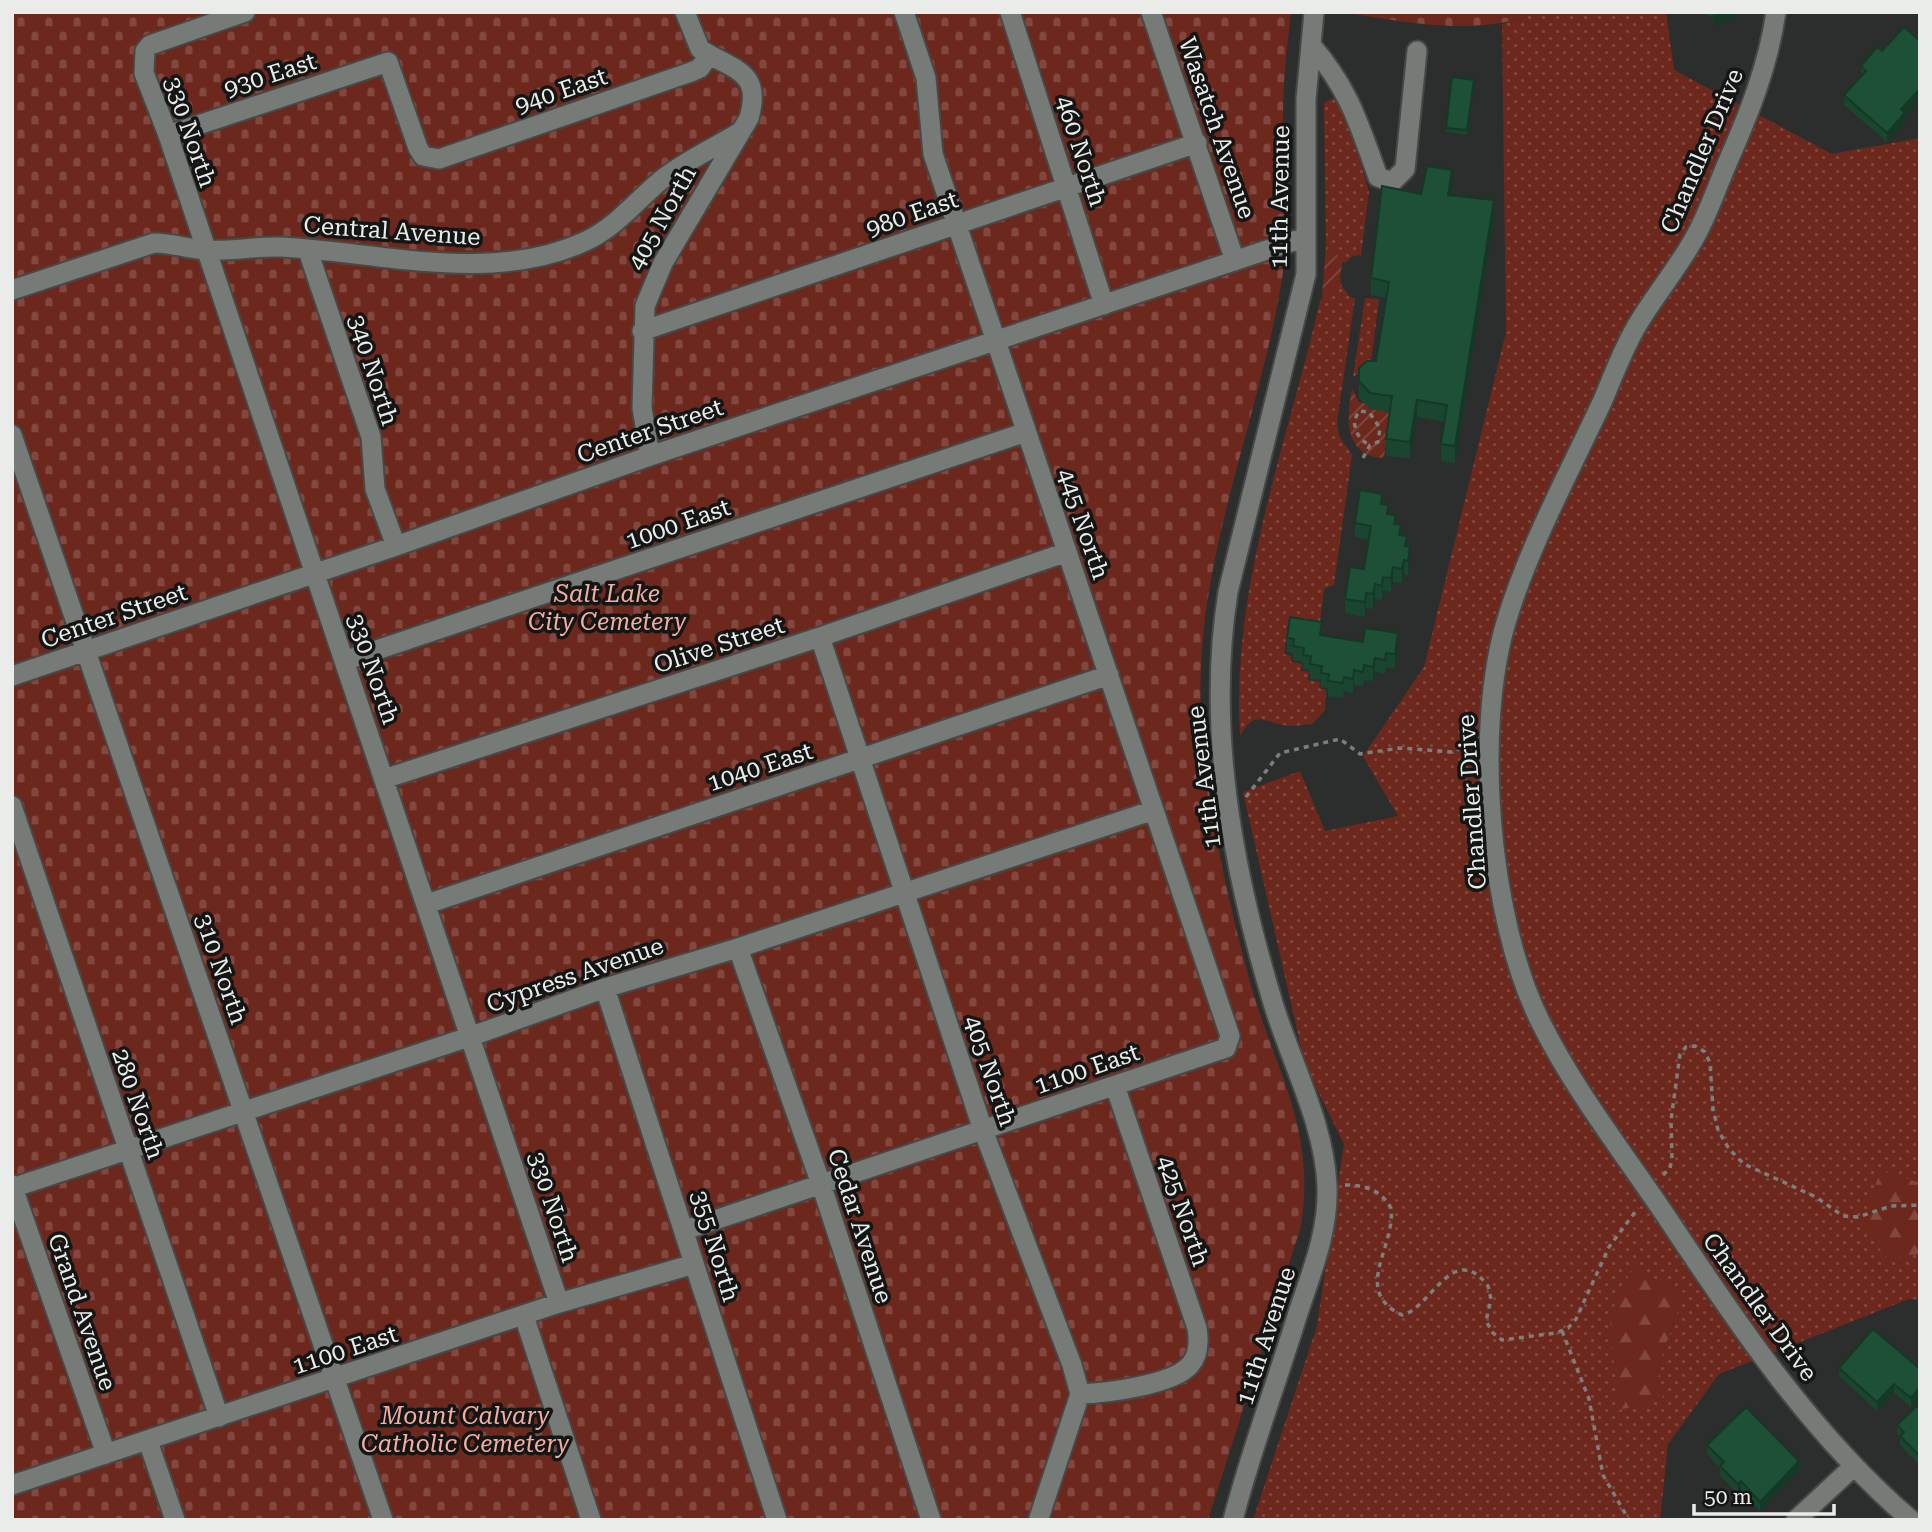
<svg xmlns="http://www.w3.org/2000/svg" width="1932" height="1532" font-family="'Roboto Serif',serif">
<defs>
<pattern id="grass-dots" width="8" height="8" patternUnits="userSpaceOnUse" patternTransform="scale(1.75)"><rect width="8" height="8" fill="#6d281d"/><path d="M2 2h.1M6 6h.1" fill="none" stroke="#82473e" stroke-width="1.8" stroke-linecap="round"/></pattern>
<pattern id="forest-firs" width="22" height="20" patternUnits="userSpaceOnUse" patternTransform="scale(1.75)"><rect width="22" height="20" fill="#6d281d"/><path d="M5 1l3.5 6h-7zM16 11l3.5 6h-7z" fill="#82473e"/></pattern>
<pattern id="cemetery-stones" width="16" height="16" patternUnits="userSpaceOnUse" patternTransform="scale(1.75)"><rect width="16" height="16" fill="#6d281d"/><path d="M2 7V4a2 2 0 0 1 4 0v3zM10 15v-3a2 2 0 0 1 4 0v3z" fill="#82473e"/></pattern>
<pattern id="garden-furrows" width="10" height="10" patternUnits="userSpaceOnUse" patternTransform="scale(1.75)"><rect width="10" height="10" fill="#6d281d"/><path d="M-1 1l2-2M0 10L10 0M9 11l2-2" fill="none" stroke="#82473e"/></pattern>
</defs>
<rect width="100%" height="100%" fill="#2b2e2c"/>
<path fill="url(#grass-dots)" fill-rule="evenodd" d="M1524,12H1666L1674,70L1832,154L1920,138V1183L1881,1171L1918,1254L1920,1240V1300L1909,1299L1719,1374L1668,1444L1660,1520H1253L1317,1326L1344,1144L1305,1065L1243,792L1300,771L1325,831L1398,816L1363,756L1424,667L1506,332L1502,24L1523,18ZM1632,1268L1684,1293L1659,1364Z
M1334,98L1346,109L1369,192L1361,255L1353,256L1345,263L1326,247L1324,108V103Z
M1342,286L1349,296L1355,299L1337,422L1339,436L1352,455L1334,585L1324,589L1319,630L1288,625L1284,654L1291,656V662L1302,664L1301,671L1309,672L1308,680L1320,682L1319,688L1326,690L1325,710L1312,724C1303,725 1292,727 1283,725C1262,721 1254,710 1240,736C1231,586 1287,445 1320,301L1325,293Z
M1365,298L1379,299L1370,370L1365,369L1353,377Z"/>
<path fill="url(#forest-firs)" d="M1881,1170L1920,1183L1918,1254L1888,1260L1861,1224Z
M1632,1268L1684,1293L1659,1364L1663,1400L1618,1410L1610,1315Z"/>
<path fill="url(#cemetery-stones)" d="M12,12H1291C1287,47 1283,82 1283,118C1282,174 1291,235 1280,291C1253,441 1190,574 1202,730C1209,816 1228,902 1251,986C1277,1074 1316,1130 1301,1226L1208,1520H12Z
M1340,12H1524L1523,18C1462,35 1402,21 1340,12Z"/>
<path fill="url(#garden-furrows)" d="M1326,247L1343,259L1340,278L1342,286L1322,296Z
M1352,389L1359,402L1390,408L1384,458C1344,456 1346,419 1352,389Z"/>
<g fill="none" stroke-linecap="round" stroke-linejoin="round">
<defs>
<path id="minor" d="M245,12L150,45L145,51L144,73L168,135L559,1303
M1010,12L1104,305
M1151,12L1235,261
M1776,12C1768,67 1748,116 1726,166C1715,192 1706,220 1691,244C1675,271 1655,296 1639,322C1624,346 1614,374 1603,400C1570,471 1530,544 1507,619C1473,729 1489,918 1540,1021C1575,1092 1626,1156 1670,1222C1741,1329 1813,1436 1911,1520
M1311,45C1349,89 1359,124 1378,177L1392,182L1405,169L1417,51
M168,135L388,62L418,148L423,156L439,159L691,72L700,68L709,55
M308,251L371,437L375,489L396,546
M12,290L154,243C172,243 188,249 206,250C231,252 256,246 281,247C381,252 491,285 586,241C617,226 635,202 660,181C683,162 712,149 738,133
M642,331L1197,143
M12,435L383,1520
M650,456L642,408L645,306L663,263L749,118C763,70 732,70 700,49L685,12
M820,637L983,1130L1072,1365L1080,1394L1039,1518
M344,661L1026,432
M12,676L396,546L650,456L1306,237
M384,779L820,637L1067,552
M12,806L219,1417
M427,904L1109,675
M738,948L821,1184L931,1520
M605,988L777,1520
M12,1185L106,1454
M12,1188L472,1036L605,988L738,948L1154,810
M685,1230L1226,1048L1230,1036L933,154L926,78L904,12
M524,1316L591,1520
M1080,1394C1106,1393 1173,1385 1190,1365C1199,1355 1199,1340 1197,1328L1115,1086
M148,1441L175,1520
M12,1485L559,1303L694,1264
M1233,1520C1251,1450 1277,1382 1298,1313C1312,1271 1329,1230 1327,1185C1324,1123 1291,1062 1273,1003C1233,871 1206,729 1228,592L1306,274V99L1314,12
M1796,1520L1853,1467"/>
</defs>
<use href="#minor" stroke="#474947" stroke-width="23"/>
<path stroke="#7c7f7d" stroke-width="3.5" stroke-dasharray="5 5" stroke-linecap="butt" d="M1363,458L1370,445L1378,442L1380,428L1369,412L1359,411L1354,421C1356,433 1359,440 1370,445
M1246,797L1280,753L1340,739L1360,754L1400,748L1452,752L1470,744
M1663,1175L1670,1168L1672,1159L1671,1120L1680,1054L1686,1047L1695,1046L1705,1052L1710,1063L1713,1109L1718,1130L1729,1149L1744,1164L1816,1197L1843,1216L1858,1217L1891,1206L1920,1205
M1345,1185C1365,1185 1381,1190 1391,1208C1396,1247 1351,1291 1402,1315C1430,1310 1453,1239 1488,1286L1491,1299L1486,1321L1493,1333L1502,1340L1556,1333L1568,1328L1576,1319L1609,1247L1638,1208
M1562,1331L1589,1399L1603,1475L1629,1520"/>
<use href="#minor" stroke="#777b78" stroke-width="19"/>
</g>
<path fill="#1a4530" d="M1700,12H1735V18L1714,27V18Z
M1920,41V99L1905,115V122L1887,142L1844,105V95L1862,76L1861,66L1882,51Z
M1474,84L1467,135L1446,132V128Z
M1452,187L1451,196L1494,216L1455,463L1441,461V444L1445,422L1417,417L1410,458L1386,456V439L1390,412L1370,409L1359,398V368L1376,361L1387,298L1371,295V278L1421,194Z
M1382,504L1396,525L1407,546L1410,561L1408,575L1404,574L1402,583L1393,582L1391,592L1383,591L1382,600L1375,599L1373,609L1366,608L1365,617L1345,613V599L1364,569L1369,540L1355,537V523Z
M1322,635L1398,648L1395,669L1386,667L1385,674L1375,672L1373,681L1364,680L1363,686L1354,685L1353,693L1344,691L1343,698L1328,696V688L1321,687V680L1310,679V670L1303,669V662L1293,660V653L1287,652V638Z
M1839,1368L1920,1369V1396L1911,1407L1894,1393L1877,1411L1839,1376Z
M1920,1403V1466L1900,1445V1437L1897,1435V1425Z
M1707,1445L1799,1471L1760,1511L1741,1491L1738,1494L1720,1476V1468L1707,1454Z"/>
<path fill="#153827" d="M1725,12H1735V18L1714,27V17Z
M1920,89V99L1905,115V122L1887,142V133L1901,109Z
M1452,170V187L1448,212V195Z
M1494,200V216L1455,463V446Z
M1417,400V417L1410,458V442Z
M1410,547V561L1408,575V561Z
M1404,560V574L1402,583V569Z
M1393,567V582L1391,592V578Z
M1383,577V591L1382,600V586Z
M1375,584V599L1373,609V594Z
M1366,593V608L1365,617V602Z
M1398,633V648L1395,669V654Z
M1375,658V672L1373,681V667Z
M1354,670V685L1353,693V679Z
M1894,1384V1393L1877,1411V1402Z
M1920,1387V1396L1911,1407V1398Z
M1799,1461V1471L1760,1511V1502Z
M1741,1481V1491L1738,1494V1484Z"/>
<path fill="#1e5038" stroke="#153827" stroke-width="2" d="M1715,12H1725L1714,17Z
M1904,27L1920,41V89L1901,109L1905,113L1887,133L1844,95L1866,71L1861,66L1877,47L1882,51Z
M1452,77L1474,80L1467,130L1446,128Z
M1427,166L1452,170L1448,195L1494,200L1455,446L1441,444L1447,405L1417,400L1410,442L1386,439L1392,396L1370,393L1359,381V368L1367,361H1376L1389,282L1371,278L1382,186L1421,194Z
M1360,490L1382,494L1381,504L1388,505L1387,514L1396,515L1394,524L1401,525L1399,535L1407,536L1405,546L1410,547L1408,561L1404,560L1402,569L1393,567L1391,578L1383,577L1382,586L1375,584L1373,594L1366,593L1365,602L1345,599L1350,567L1364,569L1371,526L1355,523Z
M1290,617L1322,622L1320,635L1363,642L1365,628L1398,633L1395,654L1386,653L1385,660L1375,658L1373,667L1364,665L1363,672L1354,670L1353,679L1344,677L1343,683L1328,681L1329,674L1321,673L1322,666L1310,664L1311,656L1303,655L1304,648L1293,646L1294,639L1287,638Z
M1873,1329L1920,1369V1387L1911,1398L1894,1384L1877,1402L1839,1368Z
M1920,1403V1456L1900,1436L1904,1432L1897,1425Z
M1746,1407L1799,1461L1760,1502L1741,1481L1738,1484L1720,1466L1724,1462L1707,1445Z"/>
<g text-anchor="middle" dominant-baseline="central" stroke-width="7" stroke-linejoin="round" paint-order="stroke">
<g font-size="24" fill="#eaecea" stroke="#141615">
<text transform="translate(270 75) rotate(-18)">930 East</text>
<text transform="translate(561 91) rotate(-19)">940 East</text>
<text transform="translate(1217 128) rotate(71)">Wasatch Avenue</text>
<text transform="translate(190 132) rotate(71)">330 North</text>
<text transform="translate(1081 151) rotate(72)">460 North</text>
<text transform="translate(1702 151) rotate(-67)">Chandler Drive</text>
<text transform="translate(1280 197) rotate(-89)">11th Avenue</text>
<text transform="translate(912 214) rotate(-19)">980 East</text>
<text transform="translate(662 218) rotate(-61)">405 North</text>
<text transform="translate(392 231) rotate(4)">Central Avenue</text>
<text transform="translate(373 370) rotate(72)">340 North</text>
<text transform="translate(650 431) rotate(-19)">Center Street</text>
<text transform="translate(678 524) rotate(-19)">1000 East</text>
<text transform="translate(1083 524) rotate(71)">445 North</text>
<text transform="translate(114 616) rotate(-19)">Center Street</text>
<text transform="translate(719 645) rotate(-18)">Olive Street</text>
<text transform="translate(373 669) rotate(71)">330 North</text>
<text transform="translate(760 767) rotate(-18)">1040 East</text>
<text transform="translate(1204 777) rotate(-97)">11th Avenue</text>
<text transform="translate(1472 802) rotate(-94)">Chandler Drive</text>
<text transform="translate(221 969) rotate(71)">310 North</text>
<text transform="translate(575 975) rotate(-19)">Cypress Avenue</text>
<text transform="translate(1087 1069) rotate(-19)">1100 East</text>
<text transform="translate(990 1071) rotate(71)">405 North</text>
<text transform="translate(138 1104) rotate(71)">280 North</text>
<text transform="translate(553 1207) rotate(72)">330 North</text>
<text transform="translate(1183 1211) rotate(71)">425 North</text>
<text transform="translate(860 1226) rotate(72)">Cedar Avenue</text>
<text transform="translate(715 1246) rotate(73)">355 North</text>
<text transform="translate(1760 1307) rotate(54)">Chandler Drive</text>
<text transform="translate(82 1312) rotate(71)">Grand Avenue</text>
<text transform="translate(1266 1336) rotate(-72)">11th Avenue</text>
<text transform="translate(345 1350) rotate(-18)">1100 East</text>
</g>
<g font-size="24" font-style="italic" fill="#f4ada0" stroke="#141615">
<text x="607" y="594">Salt Lake<tspan x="607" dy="28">City Cemetery</tspan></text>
<text x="465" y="1416">Mount Calvary<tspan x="465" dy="28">Catholic Cemetery</tspan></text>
</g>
</g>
<rect width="1932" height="1532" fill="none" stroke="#eaecea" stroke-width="28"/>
<path d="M1694 1504v10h140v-10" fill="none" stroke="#eaecea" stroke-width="3.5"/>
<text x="1704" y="1504" font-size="21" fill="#eaecea" stroke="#141615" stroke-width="5" paint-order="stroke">50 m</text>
</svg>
